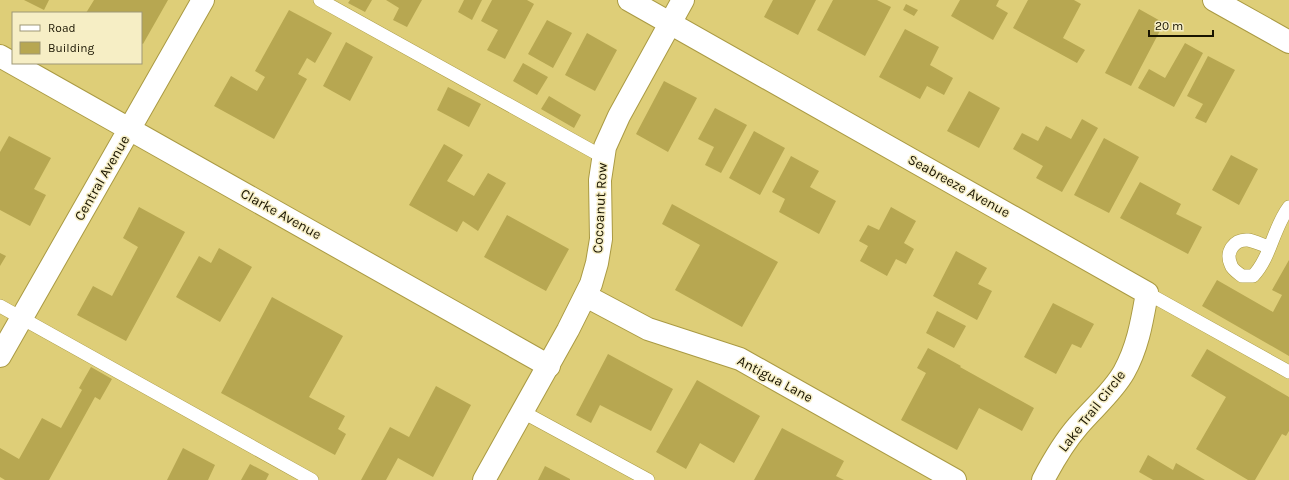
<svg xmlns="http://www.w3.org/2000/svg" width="1289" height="480" font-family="Karla,sans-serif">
<rect width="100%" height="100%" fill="#dece78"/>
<path fill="#b7a751" d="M24,0H49L44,10Z
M94,0H168L143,44L141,43V13H86Z
M350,0H372L365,12L348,3Z
M386,0H422L407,27L393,20L399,8Z
M464,0H482L472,20L458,12Z
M492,0H527L534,4L505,59L487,50L498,30L481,21Z
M773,0H816L798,35L764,17Z
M833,0H877L891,7L865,56L817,30Z
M960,0H999L996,6L1008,13L993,40L951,16Z
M1028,0H1074L1081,4L1063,38L1085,50L1077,63L1013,28Z
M906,4L918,10L914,16L903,10Z
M1139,9L1164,23L1131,86L1105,73Z
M289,10L332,33L315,63L307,58L298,74L307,79L274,139L214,106L231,76L257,91L265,77L255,71Z
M547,20L572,33L553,68L528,54Z
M905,29L939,47L930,65L953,78L944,95L927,86L920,99L879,77Z
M587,33L617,50L595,91L565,75Z
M346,42L373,57L350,101L323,86Z
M1185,43L1203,53L1174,107L1138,88L1149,69L1165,78Z
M1208,56L1235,70L1206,123L1195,118L1203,104L1187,96Z
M523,63L548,77L537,95L513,81Z
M664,81L697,98L668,152L636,134Z
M448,87L481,104L469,127L437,110Z
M969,91L1000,108L979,148L947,131Z
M549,96L581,115L574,128L541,109Z
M715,108L747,125L721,173L705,165L714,147L698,139Z
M1082,119L1098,128L1062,192L1036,178L1043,166L1013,149L1022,133L1038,141L1046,126L1071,139Z
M754,131L785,148L760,195L729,178Z
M9,136L51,158L34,189L46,195L30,226L0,210V152Z
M1104,138L1139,157L1109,213L1074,195Z
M444,144L463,155L447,181L474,196L488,173L506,183L478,231L463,221L457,232L409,205Z
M1231,155L1258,169L1239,205L1212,190Z
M791,156L819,171L810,187L836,201L819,234L779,212L785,199L772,192Z
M1140,182L1181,204L1176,214L1202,227L1188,254L1120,218Z
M672,204L778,262L742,327L675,290L700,245L662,224Z
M139,207L185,232L126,341L77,315L93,286L112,296L138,247L123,238Z
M891,207L916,221L904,243L914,249L906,264L896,259L887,276L860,261L868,246L859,241L868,225L879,230Z
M507,215L569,249L546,291L484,257Z
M219,248L252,267L220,322L176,297L199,256L211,263Z
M956,251L987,268L978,284L992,291L977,320L933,296Z
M0,253L6,256L0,266Z
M1289,260V356L1202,306L1217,280L1273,312L1282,295L1272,290Z
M272,297L343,336L309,397L345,416L338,429L346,434L335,455L221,393Z
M1053,303L1094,324L1081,348L1072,344L1056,374L1024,357Z
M937,311L966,326L954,348L926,333Z
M928,348L961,366L960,367L1034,408L1022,431L979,408L957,450L901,420L926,373L917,368Z
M1207,349L1289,397V431L1286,436L1282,434L1255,480H1248L1196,449L1226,397L1191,376Z
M608,354L673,389L651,431L600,405L591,423L576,415Z
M91,367L112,379L100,400L95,397L49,480H5L0,477V448L19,459L42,418L61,428L82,390L79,388Z
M697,380L760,416L734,463L700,443L686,469L656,452Z
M436,386L471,405L433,477L398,458L386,480H361L390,427L409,437Z
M782,428L844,461L836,476L844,480H754Z
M183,448L215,465L208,480H167Z
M1148,455L1173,470L1176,463L1205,480H1153L1139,472Z
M250,464L269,474L266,480H241Z
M545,466L570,479V480H538Z"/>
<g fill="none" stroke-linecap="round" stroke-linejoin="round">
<defs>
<path id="lane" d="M320,0L603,157
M1269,247C1262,245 1255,241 1248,240C1234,239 1225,252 1231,265C1232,269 1238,273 1242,276H1253C1271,257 1273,228 1289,207
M1147,293L1289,372
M0,306L312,480
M523,412L648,480"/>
<path id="street" d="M629,0L1147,293C1142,321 1138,347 1124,372C1112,393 1093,408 1078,426C1064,442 1053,461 1043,480
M1214,0L1289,42
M0,56L549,366
M586,296L648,329L740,359L955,480
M0,356L203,0"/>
<path id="secondary" d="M484,480L568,330L591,284L597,263L601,239L600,180L605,147L619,116L683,0"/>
</defs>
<use href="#lane" stroke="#aa9a43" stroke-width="14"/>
<use href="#street" stroke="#aa9a43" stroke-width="24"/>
<use href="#secondary" stroke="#aa9a43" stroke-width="24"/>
<use href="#lane" stroke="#fff" stroke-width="13"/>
<use href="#street" stroke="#fff" stroke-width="22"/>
<use href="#secondary" stroke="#fff" stroke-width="22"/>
</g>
<g text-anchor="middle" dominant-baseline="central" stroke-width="3" stroke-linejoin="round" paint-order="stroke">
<g font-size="14" fill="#191400" stroke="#f6eec5">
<text transform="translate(102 178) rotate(-60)">Central Avenue</text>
<text transform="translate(959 186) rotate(29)">Seabreeze Avenue</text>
<text transform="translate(600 208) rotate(-87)">Cocoanut Row</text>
<text transform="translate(281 214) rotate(29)">Clarke Avenue</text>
<text transform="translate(775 379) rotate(28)">Antigua Lane</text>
<text transform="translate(1092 411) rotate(-52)">Lake Trail Circle</text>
</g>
</g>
<rect x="12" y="12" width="130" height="52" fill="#f6eec5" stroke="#9e9776"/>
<rect x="20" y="25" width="20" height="6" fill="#ffffff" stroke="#9e9776"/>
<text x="48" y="32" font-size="12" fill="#191400">Road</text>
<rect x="20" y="42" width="20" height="12" fill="#b7a751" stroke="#9e9776"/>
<text x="48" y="52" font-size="12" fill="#191400">Building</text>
<path d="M1149 30v6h64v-6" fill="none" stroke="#191400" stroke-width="2"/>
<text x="1155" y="30" font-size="12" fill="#191400" stroke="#f6eec5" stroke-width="3" paint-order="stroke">20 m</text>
</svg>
